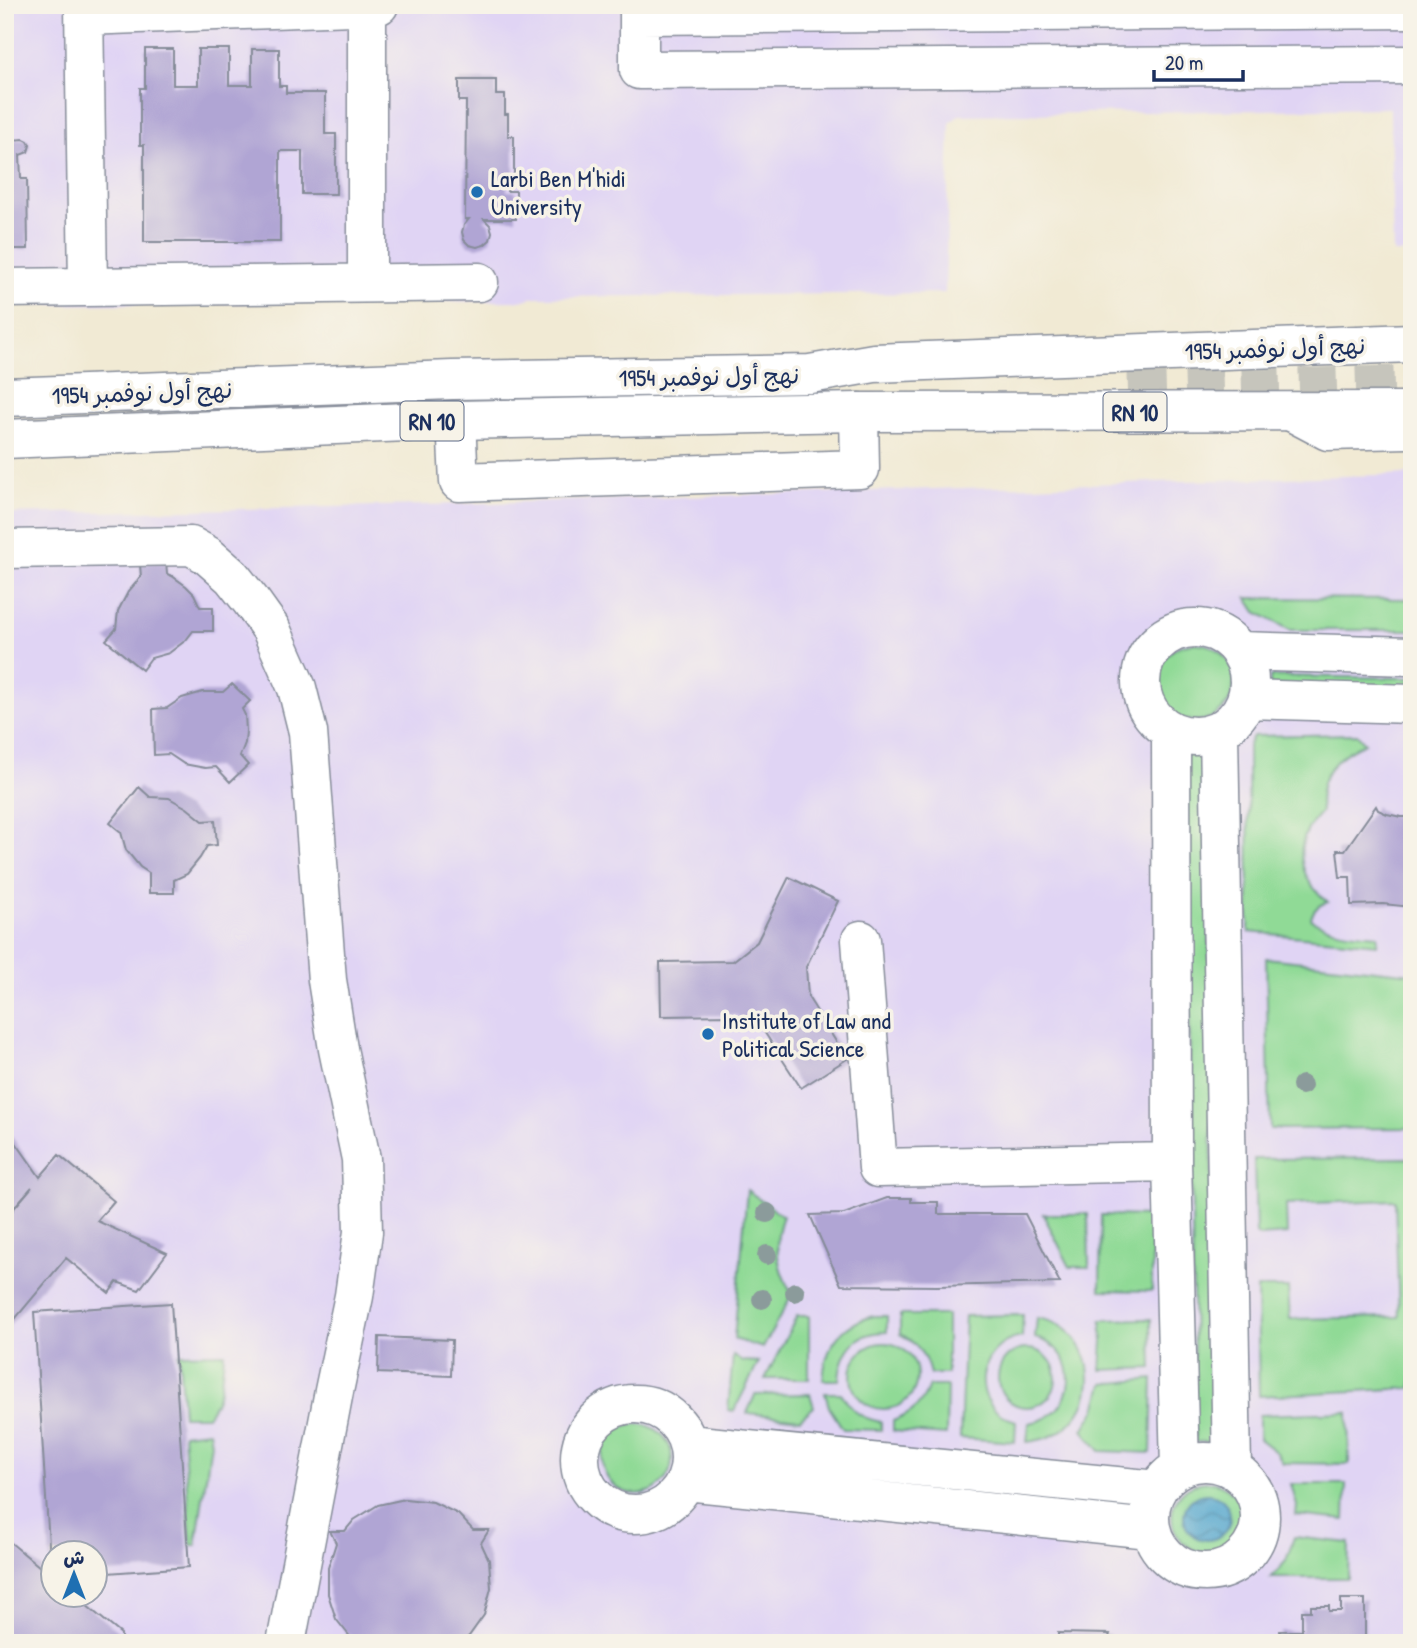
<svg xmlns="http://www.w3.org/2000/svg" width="1417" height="1648" font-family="'Patrick Hand','Playpen Sans Arabic',sans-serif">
<defs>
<pattern id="water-waves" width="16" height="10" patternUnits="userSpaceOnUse" patternTransform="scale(1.75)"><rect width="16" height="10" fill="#51a5cd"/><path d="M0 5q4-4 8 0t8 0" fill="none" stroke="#4287aa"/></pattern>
</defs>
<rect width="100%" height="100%" fill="#f7f3e8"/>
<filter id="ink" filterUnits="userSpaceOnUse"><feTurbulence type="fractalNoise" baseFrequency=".0143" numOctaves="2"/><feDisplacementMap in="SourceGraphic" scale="14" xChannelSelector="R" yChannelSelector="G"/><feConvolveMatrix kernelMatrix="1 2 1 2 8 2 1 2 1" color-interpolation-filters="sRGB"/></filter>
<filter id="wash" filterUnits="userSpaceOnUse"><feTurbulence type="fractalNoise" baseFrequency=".00686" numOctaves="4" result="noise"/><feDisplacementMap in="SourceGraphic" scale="28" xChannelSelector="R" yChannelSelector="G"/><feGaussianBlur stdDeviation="1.57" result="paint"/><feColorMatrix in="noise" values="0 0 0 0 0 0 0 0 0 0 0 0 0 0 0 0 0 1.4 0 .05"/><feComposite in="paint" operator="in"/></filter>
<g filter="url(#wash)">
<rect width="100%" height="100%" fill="#f1ead4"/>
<path fill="#e0d4f4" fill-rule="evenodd" d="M5,5H1412V253H1393L1390,108L959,115L950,123L945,293L536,297L520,301L5,305Z
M1412,474V1643H5V514L427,505ZM52,1554H94V1596H52Z"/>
<path fill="#90da96" stroke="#56847a" stroke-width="2" d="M1247,598L1412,599V630H1290L1256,612Z
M1156 682a39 39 0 1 1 78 0a39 39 0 1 1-78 0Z
M1270,676L1412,678V690L1270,687Z
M1357,734L1365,743C1334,756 1316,777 1321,812C1292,842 1296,876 1328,902C1320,904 1314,909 1311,917L1312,920C1331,932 1356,933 1378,935L1377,944L1249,932L1248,746L1253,736Z
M1207,748L1215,1442H1195L1186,749Z
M1266,958L1412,974V1128L1270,1129Z
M1412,1158V1388L1259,1396L1257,1288H1288L1290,1319L1399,1317L1395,1200L1286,1204L1287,1234L1259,1236L1256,1233L1254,1159Z
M747,1190L783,1216C772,1244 777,1269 792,1294L763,1348L734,1339Z
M1043,1214H1088L1089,1267H1070Z
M1101,1215L1152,1216V1291L1100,1290Z
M900,1315H947V1374H930C925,1354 917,1343 900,1334Z
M1023,1315L1022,1337C974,1344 968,1409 1016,1421L1015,1442L960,1438L965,1316Z
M797,1316H809V1379H765Z
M874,1316H887V1332C856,1332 841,1350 839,1380H823C825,1347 840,1324 874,1316Z
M1037,1318C1108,1329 1108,1434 1027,1442L1029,1423C1078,1417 1084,1349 1035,1338Z
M1151,1319L1152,1368L1101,1370L1103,1341L1101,1320Z
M851 1376a33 33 0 1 1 66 0a33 33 0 1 1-66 0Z
M998 1378a29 29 0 1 1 58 0a29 29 0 1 1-58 0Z
M224,1353C222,1377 222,1396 207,1416H183L179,1354Z
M733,1355L742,1361L759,1362L734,1411L728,1410Z
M1153,1379L1151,1453L1100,1451L1083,1430L1096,1409L1103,1384Z
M929,1386H947L946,1435L893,1431V1421C912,1414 922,1405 929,1386Z
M825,1393H841C852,1411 860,1418 881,1422V1430L843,1429L829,1407Z
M810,1394L814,1407L800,1419L747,1413L755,1395Z
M1348,1412L1349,1464L1283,1463L1277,1453L1259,1439V1415Z
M602 1459a35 35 0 1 1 70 0a35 35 0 1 1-70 0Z
M209,1431L211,1443L196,1545L191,1546L183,1434Z
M1172 1517a35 35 0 1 1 70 0a35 35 0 1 1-70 0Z
M1291,1484H1346L1345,1520L1296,1515L1297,1506Z
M1294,1537L1349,1543L1348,1578H1271L1286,1561Z"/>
<path fill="url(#water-waves)" stroke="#366a96" stroke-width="2" d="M1184 1517a23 23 0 1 1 46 0a23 23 0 1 1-46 0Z"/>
<g id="blocks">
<path fill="#b0a5d4" d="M145,49H173V85H198V49H229V85H252V49H279V86H286V93H325V134H336V194H302V151H280V242H144V145H140V88H145Z
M5,75L11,80L12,140L24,139L28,141L30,145L28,152L20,155L21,179H27L28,249H5Z
M459,80H496V95H505V114H508V136H514V179H507V191H516V219H484L490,225L492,232L490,240L484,245L477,247L469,245L464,240L462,232L464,225L469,219H465L466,101H459Z
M166,562L167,574L172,576L186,586L194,594L200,607H213V631H193L186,640L169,653L151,658L142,670L106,640L116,629L118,611L128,592L141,577L140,564Z
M232,684L250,701L242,709L245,715L246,731L245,743L240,756L248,765L230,782L216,767L205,768L184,764L169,754L154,755L153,709L167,708L182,698L203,692H223Z
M139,787L150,797L169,798L187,808L203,821L215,820L217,845L207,846L200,858L187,874L174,880V893H149V873L140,867L126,850L121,832L110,823Z
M1376,806L1378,810L1387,814L1401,817H1412V907L1383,904L1351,905L1350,877H1340L1337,850H1345Z
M789,877L838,901L806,967L808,997L847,1059L801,1088L761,1027L734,1015L661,1016L660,962L733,961L757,942Z
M5,1127L40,1177L59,1155L114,1201L97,1221L167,1253L139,1290L117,1282L109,1293L66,1258L5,1331V1219L32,1187L8,1214L5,1211Z
M887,1198H911V1202H938V1214H1025L1060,1283L937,1286L841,1285L810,1215L844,1214Z
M171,1303L189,1567L94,1574V1554H52V1560H50L34,1312Z
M379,1337L452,1340L451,1376L378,1373Z
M405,1499L433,1502L458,1514L473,1530H489L481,1543L489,1560L491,1588L484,1615L469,1636L461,1643H357L352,1639L336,1619L328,1594V1568L336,1543L330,1531H345L354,1520L378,1505Z
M5,1538L52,1577V1596H75L121,1634V1643H52L50,1641L49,1643H5Z
M1341,1599H1365V1639L1412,1640V1643H1280V1631H1302V1611H1311V1606H1329V1611H1341Z
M1058,1633L1110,1634L1109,1637L1127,1643H1058Z"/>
</g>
</g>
<g filter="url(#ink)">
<use href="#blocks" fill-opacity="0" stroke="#868c99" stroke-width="2"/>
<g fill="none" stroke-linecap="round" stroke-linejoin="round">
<path stroke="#c6c5bc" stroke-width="38" stroke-dasharray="38 19" stroke-linecap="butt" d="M1128,392L1412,384"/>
<defs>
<path id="minor" d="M84,5L88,287
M639,5V70L1412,65
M367,6V283
M640,15L1412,9
M85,16L379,5
M5,288L479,282
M1292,412L1328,431L1407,429
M456,420L459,482L860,469L859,412
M5,549L191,546L207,555L232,577L251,601L271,629L297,688L308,732L327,980L338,1049L361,1159L363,1232L354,1296L334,1391L286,1643
M1141 682a54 54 0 1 1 108 0a54 54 0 1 1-108 0Z
M1240,651L1412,656
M1248,699L1412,704
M1171,731L1172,1162L1180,1468
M1219,732L1232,1469
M861,940L878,1168L1172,1162
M580 1459a55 55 0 1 1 110 0a55 55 0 1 1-110 0Z
M688,1444L1157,1490
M1150 1517a55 55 0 1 1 110 0a55 55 0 1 1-110 0Z
M686,1481L1150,1529"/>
<path id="major" d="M5,397L452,380L810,374L874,363L1412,343
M5,439L456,420L859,412L1412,411"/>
</defs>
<use href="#minor" stroke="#868c99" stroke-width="41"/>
<use href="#major" stroke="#868c99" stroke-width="41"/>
<use href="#minor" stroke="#fff" stroke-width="38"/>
<use href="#major" stroke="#fff" stroke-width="38"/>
</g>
<g fill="#8b9b9b">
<circle cx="1302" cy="1085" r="10"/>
<circle cx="767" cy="1213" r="10"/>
<circle cx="767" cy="1255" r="10"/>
<circle cx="795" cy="1292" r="10"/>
<circle cx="762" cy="1299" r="10"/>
</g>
</g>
<g fill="#1f6fb2" stroke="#f7f3e8" stroke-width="2.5">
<circle cx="477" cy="192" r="7"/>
<circle cx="708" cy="1034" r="7"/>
</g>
<g text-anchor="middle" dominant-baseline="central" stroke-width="7" stroke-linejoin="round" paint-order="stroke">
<g fill="#f7f3e8" stroke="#5d6a87" stroke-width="2">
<rect x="1103.5" y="392.5" width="63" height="39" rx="5"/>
<rect x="400.5" y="401.5" width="63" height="39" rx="5"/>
</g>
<g font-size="23" font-weight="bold" fill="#1b2f5e">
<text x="1135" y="412">RN 10</text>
<text x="432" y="421">RN 10</text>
</g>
<g font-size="24" fill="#1b2f5e" stroke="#f7f3e8" text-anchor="start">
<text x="491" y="178">Larbi Ben M'hidi<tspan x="491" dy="28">University</tspan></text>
<text x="722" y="1020">Institute of Law and<tspan x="722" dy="28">Political Science</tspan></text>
</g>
<g font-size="24" fill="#1b2f5e" stroke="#f7f3e8">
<text transform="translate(1275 348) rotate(-2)">نهج أول نوفمبر 1954</text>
<text transform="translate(709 376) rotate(-1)">نهج أول نوفمبر 1954</text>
<text transform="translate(142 392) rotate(-2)">نهج أول نوفمبر 1954</text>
</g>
</g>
<rect width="1417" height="1648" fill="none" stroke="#f7f3e8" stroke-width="28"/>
<g transform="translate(74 1574)"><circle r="33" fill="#f7f3e8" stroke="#9fa5b1" stroke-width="2"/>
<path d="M0-5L12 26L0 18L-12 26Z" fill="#1f6fb2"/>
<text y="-10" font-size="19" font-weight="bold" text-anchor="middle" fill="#1b2f5e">ش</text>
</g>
<path d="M1154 70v10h89v-10" fill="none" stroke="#1b2f5e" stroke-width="3.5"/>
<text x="1165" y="70" font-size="21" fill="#1b2f5e" stroke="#f7f3e8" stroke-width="5" paint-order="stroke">20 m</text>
</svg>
